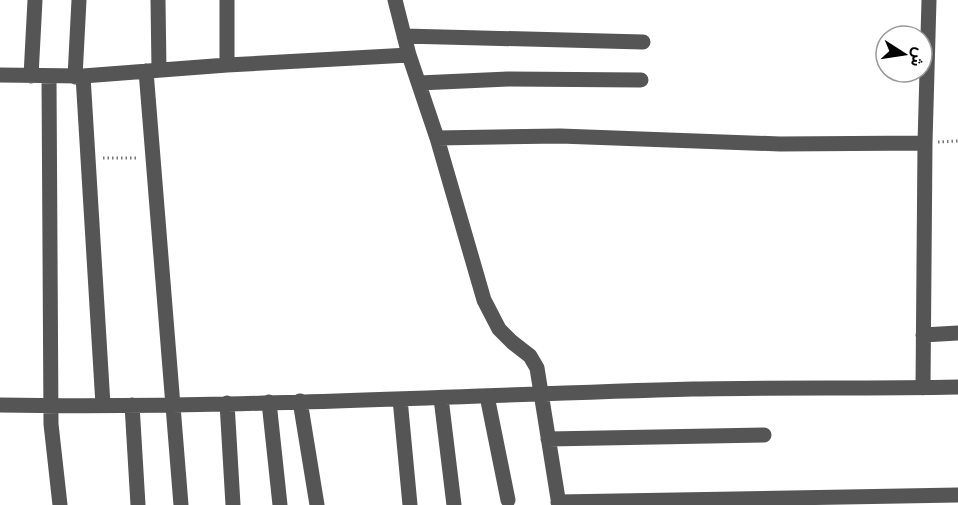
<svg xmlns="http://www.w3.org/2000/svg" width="958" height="505" font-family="Inter,Vazirmatn,sans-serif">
<rect width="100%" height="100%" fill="#fff"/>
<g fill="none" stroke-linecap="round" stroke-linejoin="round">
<path stroke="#777" stroke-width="3" stroke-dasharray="1.5 3" stroke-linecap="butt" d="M938,142L958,141
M103,158H138"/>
<path stroke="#555" stroke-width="15" d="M158,0L159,70
M227,0V65
M395,0L409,55L437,138L484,300L499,329L512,342L530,356L537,368L559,505
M404,36L643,42
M146,71L181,505
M0,75L83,76L227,65L409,55
M31,76L35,0
M83,76L103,405
M49,77L51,424L60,505
M75,77L79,0
M419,83L508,79L641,80
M437,138L560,136L780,144L925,143
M923,335L958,333
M923,388L925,143L929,0
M487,396L508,500
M441,398L454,505
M400,399L410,505
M300,401L317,505
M269,402L280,505
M227,403L233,505
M0,405C231,409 462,395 693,389C781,387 870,389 958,387
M132,405L138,505
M548,439L764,435
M558,502L958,495"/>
</g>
<g transform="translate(904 54) rotate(102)"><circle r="28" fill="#ffffff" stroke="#999999" stroke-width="1.5"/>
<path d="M0-4.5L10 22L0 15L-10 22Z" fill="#000000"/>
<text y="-9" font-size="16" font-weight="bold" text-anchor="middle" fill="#000000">ش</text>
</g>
</svg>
